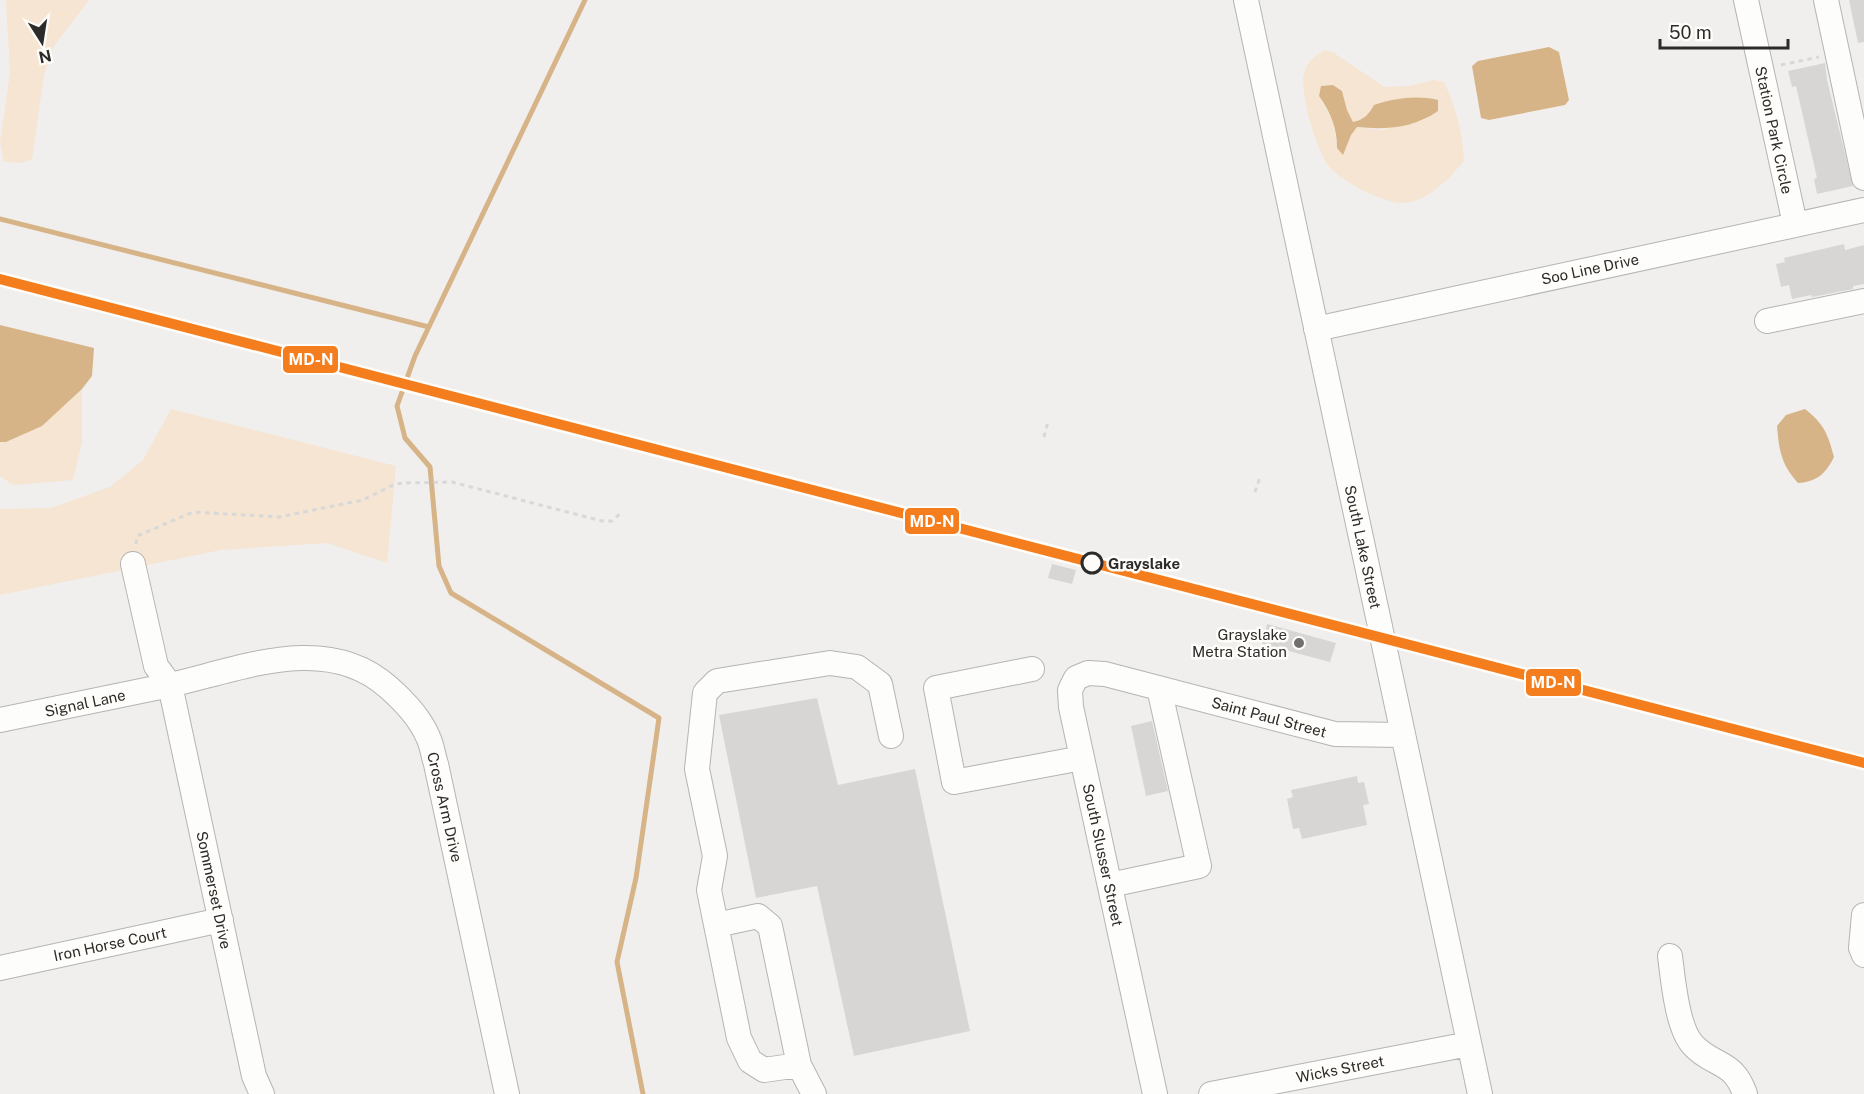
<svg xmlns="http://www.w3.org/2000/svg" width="1864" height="1094" font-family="'Public Sans',sans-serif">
<rect width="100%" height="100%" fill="#f1efed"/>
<path fill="#f5e5d2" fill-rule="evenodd" d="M6,0H89L54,46L44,74L32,159L21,163L4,162L0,142L10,73Z
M1325,50L1334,53L1385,87L1410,86L1433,80L1444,82C1456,108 1463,133 1464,161C1451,177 1428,201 1405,203C1386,205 1344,182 1331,169C1317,155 1299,91 1304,73C1308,61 1315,55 1325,50ZM1342,91L1347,110L1353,122C1364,120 1369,114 1374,105L1427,119L1381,130L1357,127L1337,148L1334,123L1319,96Z
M82,389V442L73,480L13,485L0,476V442H6L42,426Z
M171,409L396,466L387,563L327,543L221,550L0,595V509L51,508L110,487L143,460Z"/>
<path fill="#d6b487" d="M1549,47L1559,52L1569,100L1565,105L1489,120L1481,118L1472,66L1478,61Z
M1333,85L1342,91L1347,110L1353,122C1364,120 1369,114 1374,105C1396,98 1415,95 1438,100V111C1414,128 1386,130 1357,127L1351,135L1343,155L1337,148C1337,128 1331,113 1319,96L1321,86Z
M0,325L94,348L92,376L82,389L42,426L6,442H0Z
M1805,409C1824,424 1828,434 1834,457C1826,473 1817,482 1798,483C1781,464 1779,450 1777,426L1786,415Z"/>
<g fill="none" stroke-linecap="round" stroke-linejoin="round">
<path stroke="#d6b487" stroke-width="5" d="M585,0L415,356L397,406L405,438L430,467L439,566L451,593L659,718L636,878L617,962L643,1094
M0,219L429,327"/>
</g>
<path fill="#d7d6d5" d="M1849,0H1864V42L1858,43Z
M1825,63L1827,80L1853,186L1817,194L1814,179L1817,178L1796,86L1792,87L1788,71Z
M1844,244L1845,250L1864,245V284L1853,286V289L1812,297L1811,295L1792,299L1789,285L1781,287L1776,264L1785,262L1784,258Z
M1052,564L1076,570L1072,584L1048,578Z
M1267,624L1336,643L1330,662L1262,644Z
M817,698L838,785L915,769L970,1031L854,1056L817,886L756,898L719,715Z
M1152,721L1168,791L1146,796L1131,726Z
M1357,776L1358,783L1364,782L1369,804L1363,805L1367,825L1302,839L1299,828L1293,829L1287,799L1293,797L1291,790Z"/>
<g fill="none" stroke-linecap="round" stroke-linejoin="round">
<defs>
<path id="minor" d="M1246,0L1480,1094
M1746,0L1795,224
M1826,0L1864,178
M1767,321L1864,301
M1316,329L1864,210
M133,564L156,666L170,685L254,1076L262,1094
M1032,669L936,688L954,782L1082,758
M0,720C57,708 114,697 170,685C241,669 326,632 388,687C404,701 420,718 428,737C432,745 433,755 436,764L507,1094
M1110,885L1199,866L1159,688
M1864,915L1861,948L1864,955
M716,925L758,916L770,926L799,1065L814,1094
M1670,956C1673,979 1677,1028 1693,1045C1713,1067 1733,1059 1745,1094
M0,968L221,920
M799,1065L764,1070L750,1061L739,1038L709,890L715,856L697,769L705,693L717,681L830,663L857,667L880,684L891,736
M1155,1094L1071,707L1070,690L1076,678L1088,673L1105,674L1335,734L1403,735
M1211,1094L1469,1044"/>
</defs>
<use href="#minor" stroke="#b4b4b2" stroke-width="26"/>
<path stroke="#d8d8d8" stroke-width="3" stroke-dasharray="4.5 4.5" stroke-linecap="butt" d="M1781,65L1819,57
M1044,437L1048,422
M1255,492L1260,477
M136,544L137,536L193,512L279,517L363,500L395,484L404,483L452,482L602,521H612L621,513"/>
<use href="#minor" stroke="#fdfdfc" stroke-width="24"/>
<defs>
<path id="rail-1" d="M0,279L1864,763"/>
</defs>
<use href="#rail-1" stroke="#fffdfa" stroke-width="15"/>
<use href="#rail-1" stroke="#f47e1e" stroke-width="10"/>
</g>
<circle fill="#fffdfa" stroke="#2c2b2a" stroke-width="3" cx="1092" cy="563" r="10"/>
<circle fill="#71706e" stroke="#fffdfa" stroke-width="2" cx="1299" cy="643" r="6"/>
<g text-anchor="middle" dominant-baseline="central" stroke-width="5" stroke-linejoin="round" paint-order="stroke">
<g font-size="15" fill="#2c2b2a" stroke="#fffdfa">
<text transform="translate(1774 130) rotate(78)">Station Park Circle</text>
<text transform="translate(1590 269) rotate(-12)">Soo Line Drive</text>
<text transform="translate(1363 547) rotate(78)">South Lake Street</text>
<text transform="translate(85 703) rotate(-12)">Signal Lane</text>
<text transform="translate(1269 717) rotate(15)">Saint Paul Street</text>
<text transform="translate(445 807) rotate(77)">Cross Arm Drive</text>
<text transform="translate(1103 855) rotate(78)">South Slusser Street</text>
<text transform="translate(214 890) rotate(78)">Sommerset Drive</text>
<text transform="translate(110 944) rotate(-12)">Iron Horse Court</text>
<text transform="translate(1340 1069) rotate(-11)">Wicks Street</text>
</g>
<g font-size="15" font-weight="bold" fill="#2c2b2a" stroke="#fffdfa" text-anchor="start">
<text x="1108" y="563">Grayslake</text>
</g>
<g font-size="15" fill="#2c2b2a" stroke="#fffdfa" text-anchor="end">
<text x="1287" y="634">Grayslake<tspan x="1287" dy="17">Metra Station</tspan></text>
</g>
</g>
<g stroke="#fffdfa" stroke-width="2">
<rect x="282" y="345" width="57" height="29" rx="6" fill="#f47e1e"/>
<rect x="904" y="507" width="56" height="28" rx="6" fill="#f47e1e"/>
<rect x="1525" y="668" width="57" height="29" rx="6" fill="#f47e1e"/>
</g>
<g font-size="16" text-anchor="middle" font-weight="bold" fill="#fff">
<text x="311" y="365">MD-N</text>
<text x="932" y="527">MD-N</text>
<text x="1553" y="688">MD-N</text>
</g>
<g transform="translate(42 42) rotate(168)" stroke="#fffdfa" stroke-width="4.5" paint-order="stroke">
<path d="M0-4.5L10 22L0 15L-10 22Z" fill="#2c2b2a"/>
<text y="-9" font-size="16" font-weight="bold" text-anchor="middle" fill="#2c2b2a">N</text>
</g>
<path d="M1660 39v9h128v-9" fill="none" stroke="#2c2b2a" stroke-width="3"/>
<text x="1669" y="39" font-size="18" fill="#2c2b2a" stroke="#fffdfa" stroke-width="4.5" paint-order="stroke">50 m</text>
</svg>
